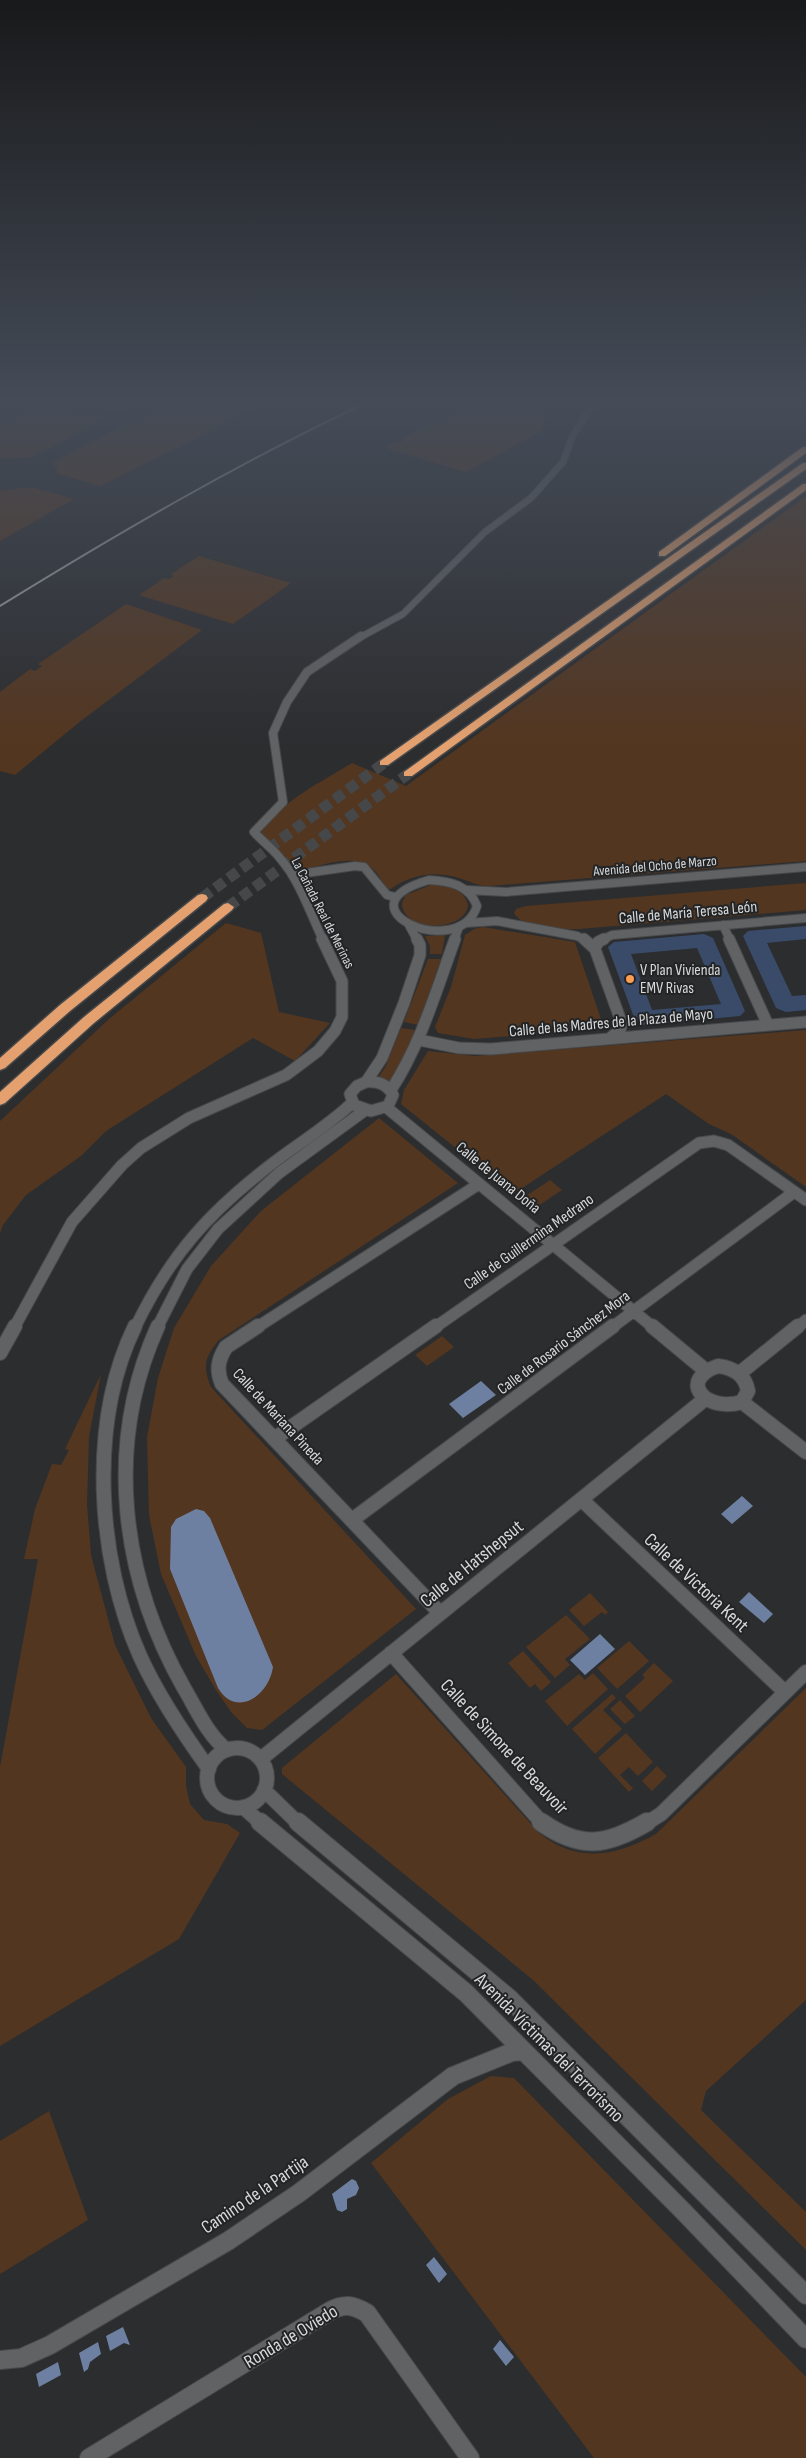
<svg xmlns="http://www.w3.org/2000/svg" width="806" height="2458" font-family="'Sofia Sans Condensed',sans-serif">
<rect width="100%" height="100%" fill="#2c2d2f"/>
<path fill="#533620" d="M74,401H140L121,411H114Z
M171,401H270L100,486L56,473L57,469L52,463Z
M477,401H556L546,413L543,430L466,472L385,448L396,442L399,443L404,441L401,439Z
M40,403H46L103,417V420L32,457L0,459V423Z
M31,487L74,499L0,541V491Z
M806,496V861L489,886C478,886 469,881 459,878C433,870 410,875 389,890C382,883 380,875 372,868C354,853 322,865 303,870L293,865L262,834L261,829C285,800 321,782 352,763L406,786Z
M199,556L291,583L233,624L139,595L164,578L169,579L174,576L171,574Z
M126,604L202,630L82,720L15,775L0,771V692L30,669L35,671L42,666L38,664Z
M806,883V910L579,929C563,929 522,929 514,913L516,909L526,906Z
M431,885C446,885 466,889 468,906C463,933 402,932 402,903L406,895Z
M226,923L261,933L279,1012L330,1023L295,1061L253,1038L106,1131L81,1156L26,1195L3,1225L0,1233V1121L109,1019Z
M483,927L575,942L604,1028L474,1039L438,1033L435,1027L451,987L465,935L474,929Z
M445,935L442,954H430V946L425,936Z
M428,959H441L418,1025L404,1022Z
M401,1028L415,1030L406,1055L391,1082L378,1078L386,1066Z
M806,1030V1187L731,1134L709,1124L666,1094L513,1194L401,1104L404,1090L428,1051L475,1056Z
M379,1118L458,1183L219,1340C205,1357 202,1366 211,1387L416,1609L262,1730L247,1728L231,1712L216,1690L196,1656L161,1574L149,1515L147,1437L158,1378L174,1328L211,1266L261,1211Z
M550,1180L562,1190L538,1206L526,1196Z
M442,1336L454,1347L427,1366L415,1355Z
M101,1374L89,1437L87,1504L91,1555L115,1645L151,1718L186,1767V1786L190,1804L204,1820L227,1824L240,1833L179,1939L0,2046V1767L38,1559H24L35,1509L52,1464L61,1465L69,1450L65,1449Z
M590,1593L608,1612L605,1615L602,1612L584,1626L569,1610Z
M566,1615L590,1639L565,1659L570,1665L555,1678L526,1647Z
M629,1641L649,1661L617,1689L597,1668Z
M523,1651L551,1682L541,1691L535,1684L530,1688L508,1663Z
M654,1663L673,1681L640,1712L625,1696L645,1678L642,1675Z
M593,1673L608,1689L567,1726L545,1701L579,1674L585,1680Z
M396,1674L540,1834C579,1864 616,1856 656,1834L806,1688V2000L706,2091L701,2110L806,2212V2250L533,1980L282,1774V1768Z
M612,1694L616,1698L603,1710L622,1729L595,1754L572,1729Z
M620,1700L635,1716L625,1724L610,1709Z
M626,1733L653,1762L638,1776L629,1767L620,1775L633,1788L629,1792L598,1758Z
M657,1766L667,1776L652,1791L642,1781Z
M491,2076L514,2078L806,2377V2458H594L371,2163L448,2099Z
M49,2111L88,2220L0,2274V2141Z"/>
<path fill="#6e80a1" d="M481,1381L496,1395L463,1418L449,1404Z
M742,1496L753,1506L732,1524L721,1514Z
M196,1509L204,1511L210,1518L273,1667C269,1695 237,1719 218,1688L170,1569L171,1527L176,1519Z
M749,1592L773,1614L764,1623L739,1602Z
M600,1634L615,1649L585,1675L570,1660Z
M352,2179L356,2181L359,2188L356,2195L347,2199V2209L342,2212L337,2210L332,2194Z
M434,2257L447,2274L439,2283L426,2265Z
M123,2327L130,2345L124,2343L110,2351L106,2336Z
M500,2340L514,2357L506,2366L493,2349Z
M98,2342L101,2354L90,2362L88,2369L84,2372L79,2353Z
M58,2362L61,2375L39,2387L36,2374Z"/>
<path fill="#3a4b69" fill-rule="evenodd" d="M806,926V939L767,943L792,996L806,995V1010L786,1012L776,1008L743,936L748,931Z
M704,934L713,938L745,1011L740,1016L644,1025L635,1020L608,947L614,942ZM697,948L721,1004L652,1010L631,954Z"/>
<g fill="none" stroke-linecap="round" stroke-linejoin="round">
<path stroke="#464748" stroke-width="11" stroke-dasharray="11 5.5" stroke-linecap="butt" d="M202,898L384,763
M228,907L408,774"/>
<defs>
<path id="street-far4" d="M359,638L403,614L485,532L531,498L563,462L573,435L595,401"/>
<path id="street-far3" d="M292,875L355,866L364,867L387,895L395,897
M429,880C450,881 469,885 477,906C459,963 334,907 429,880Z
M467,890L506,892L806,867
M466,923L497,921L577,936L585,940
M409,925L417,940
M723,925L730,940
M323,940C310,913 299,879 279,857C272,848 262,841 254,832L283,802L273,733L287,702L307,672L361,636
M454,940L459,927
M602,940L612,935L806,918"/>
<path id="street-far2" d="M584,939L595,949L622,1024L620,1030L610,1038
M729,939L768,1025
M595,949L598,942L604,939
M419,1040L459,1048L491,1049L806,1022
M366,1082L382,1058L404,1003L420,955V945L417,939
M366,1082C378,1081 387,1084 393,1095L388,1106L371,1111L354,1105L350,1094L357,1086Z
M391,1090C421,1044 436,991 455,939
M386,1107L654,1328
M14,1328L72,1222L122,1165L141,1148L189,1118L286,1075L318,1051L335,1031L342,1017V981L322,939
M135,1328C170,1255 209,1212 273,1163C299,1143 328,1126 352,1103
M157,1328L187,1269L218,1229L279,1173L364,1111
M256,1328L479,1184
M434,1328L699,1143L714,1141L728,1145L806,1200
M611,1328L794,1192
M797,1328L806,1320"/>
<path id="street-far1" d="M135,1326C88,1423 97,1559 140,1656C158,1696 183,1733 209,1769
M158,1326C104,1445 121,1577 184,1688C196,1708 208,1736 227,1750
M258,1326L226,1347C218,1360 216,1370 222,1384L440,1613
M652,1326L705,1370
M0,1353L15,1326
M718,1366C734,1368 745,1375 748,1391L742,1402C705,1413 677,1380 718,1366Z
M740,1373L798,1326
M742,1402L806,1452
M274,1439L436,1326
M582,1500L785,1692
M352,1520L613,1326
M391,1653L543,1824
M207 1778a30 30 0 1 1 60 0a30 30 0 1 1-60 0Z
M262,1758L705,1399
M264,1790L299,1824
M243,1807L262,1824
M645,1824L661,1814L806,1672"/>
<path id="street" d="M260,1822L466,1993L682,2210L806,2339
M298,1822L510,1999L806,2295
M541,1822C581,1850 606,1846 647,1822
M0,2360L21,2358L50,2345L228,2241L299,2193L453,2076L512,2052L523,2051
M89,2458L330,2311C344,2303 353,2305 367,2313L470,2458"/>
<path id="highway" d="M803,447H806V453L665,556H659V552Z
M803,463H806V469L388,765H380V761Z
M803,484H806V490L412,776H404V772Z
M202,894L206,895L208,898L206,901L70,1011L5,1068L0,1070V1058L60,1005L198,895Z
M228,903L234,907L232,910L94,1023L5,1103L0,1105V1092L84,1017L224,904Z"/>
</defs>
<use href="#street-far4" stroke="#47484a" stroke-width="8"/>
<use href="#street-far3" stroke="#47484a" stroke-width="10"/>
<use href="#street-far2" stroke="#47484a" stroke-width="13"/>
<use href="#street-far1" stroke="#47484a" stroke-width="16"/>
<use href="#street" stroke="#47484a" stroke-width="20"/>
<use href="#highway" stroke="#47484a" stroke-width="3"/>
<use href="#street-far4" stroke="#616264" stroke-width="6"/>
<use href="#street-far3" stroke="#616264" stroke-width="8"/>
<use href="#street-far2" stroke="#616264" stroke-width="11"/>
<use href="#street-far1" stroke="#616264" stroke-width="14"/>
<use href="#street" stroke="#616264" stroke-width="18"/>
<use href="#highway" fill="#e4a16f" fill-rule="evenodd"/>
<path stroke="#a0a1a2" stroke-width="2" d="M0,606C120,532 242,461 370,401"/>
</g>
<linearGradient id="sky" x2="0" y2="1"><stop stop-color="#18191a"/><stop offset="0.54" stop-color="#454c58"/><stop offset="1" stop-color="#454c58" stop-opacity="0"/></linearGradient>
<rect width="806" height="745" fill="url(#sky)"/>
<circle fill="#fb9e51" stroke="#222426" stroke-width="2" cx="630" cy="979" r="5"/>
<g text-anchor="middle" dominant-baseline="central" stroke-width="4" stroke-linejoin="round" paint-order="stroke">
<g font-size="14" fill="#d7d8d9" stroke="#222426">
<text transform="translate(655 866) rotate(-5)">Avenida del Ocho de Marzo</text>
<text transform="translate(323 913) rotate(63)">La Cañada Real de Merinas</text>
</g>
<g font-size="16" fill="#d7d8d9" stroke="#222426">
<text transform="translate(688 913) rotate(-5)">Calle de María Teresa León</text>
<text transform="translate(611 1023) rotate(-5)">Calle de las Madres de la Plaza de Mayo</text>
<text transform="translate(498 1178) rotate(39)">Calle de Juana Doña</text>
<text transform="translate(529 1242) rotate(-35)">Calle de Guillermina Medrano</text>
<text transform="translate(564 1343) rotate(-37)">Calle de Rosario Sánchez Mora</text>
<text transform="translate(278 1417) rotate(47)">Calle de Mariana Pineda</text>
</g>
<g font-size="16" fill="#d7d8d9" stroke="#222426" text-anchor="start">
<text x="640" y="970">V Plan Vivienda<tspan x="640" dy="18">EMV Rivas</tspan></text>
</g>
<g font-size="19" fill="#d7d8d9" stroke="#222426">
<text transform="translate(472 1564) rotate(-39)">Calle de Hatshepsut</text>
<text transform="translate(696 1583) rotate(43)">Calle de Victoria Kent</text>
<text transform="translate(504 1747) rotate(47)">Calle de Simone de Beauvoir</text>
<text transform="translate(549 2048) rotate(45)">Avenida Víctimas del Terrorismo</text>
<text transform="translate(255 2195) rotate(-34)">Camino de la Partija</text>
<text transform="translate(291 2337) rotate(-31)">Ronda de Oviedo</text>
</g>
</g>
</svg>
